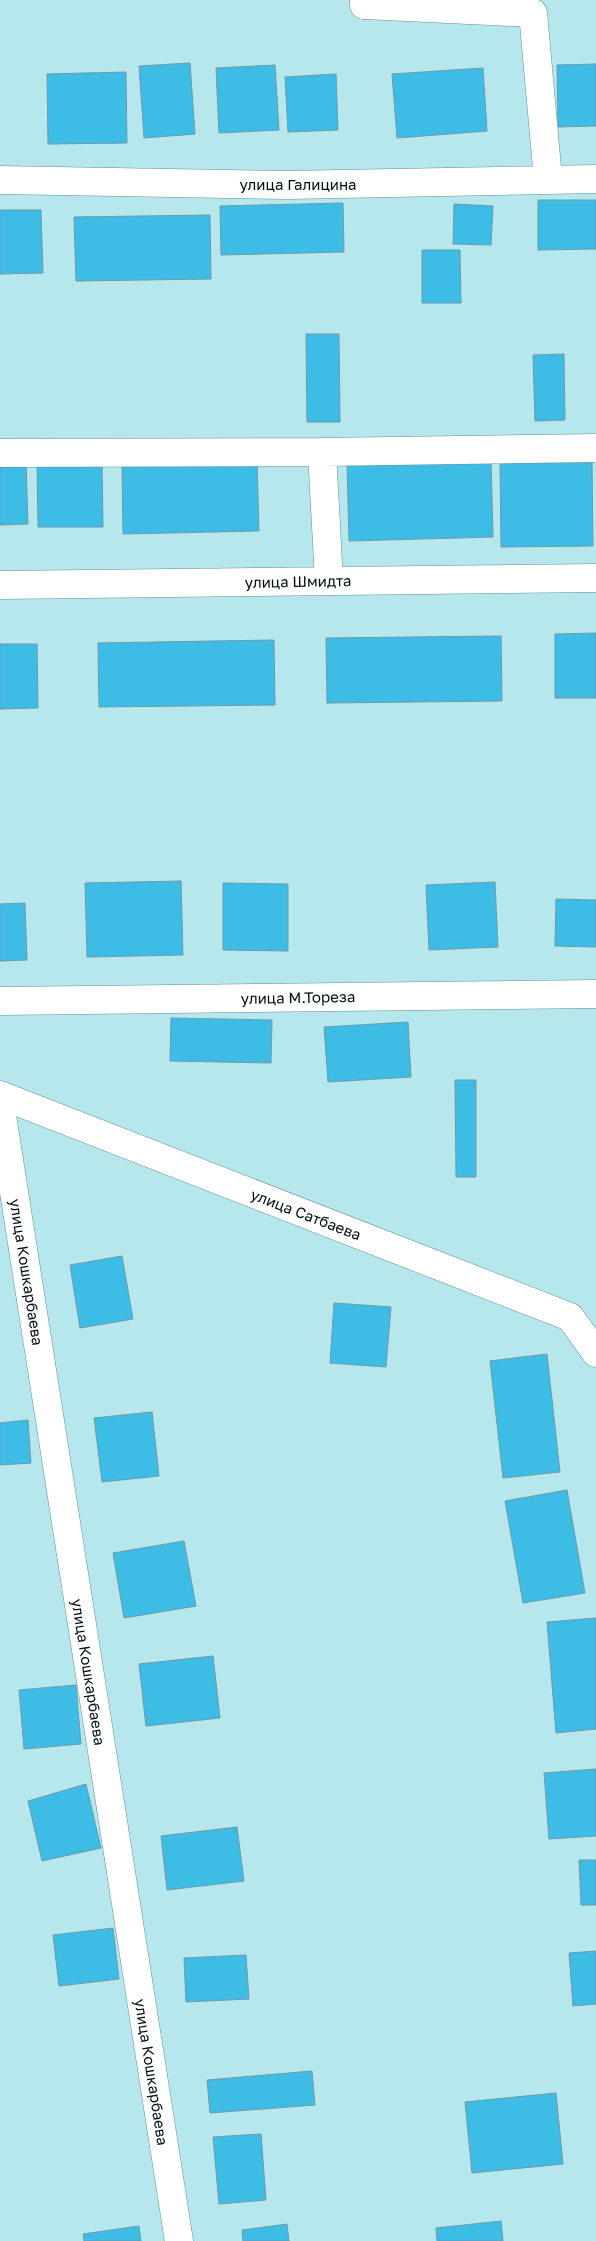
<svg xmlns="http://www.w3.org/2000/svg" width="596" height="2241" font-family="'Golos Text',sans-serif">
<rect width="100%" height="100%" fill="#b6e7ec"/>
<path fill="#3dbde6" stroke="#6f99a9" d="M190,63L195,134L144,138L139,66Z
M596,64V126L558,127L557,65Z
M275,65L279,130L219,133L216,68Z
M483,68L487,131L397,138L392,74Z
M126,72L127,143L48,144L47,74Z
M336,74L338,130L288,132L285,77Z
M538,200H596V249L538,250Z
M343,203L344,252L221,255L220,206Z
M454,204L493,206L491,245L453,244Z
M0,210H41L43,273L0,274Z
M210,215L211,279L76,281L74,217Z
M422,250H460L461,303H422Z
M306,334H339L340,422H307Z
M564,354L565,420L535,421L533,355Z
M257,459L259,531L123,534L122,462Z
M491,459L493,537L349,541L347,462Z
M37,461H102L103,527H38Z
M26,462L28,524L0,525V463Z
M500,462H592L593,546L501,547Z
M596,633V698H555V634Z
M501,636L502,701L327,703L326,638Z
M274,640L275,705L99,707L98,643Z
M0,644H37L38,708L0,709Z
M181,881L183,955L87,957L85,883Z
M495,882L498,947L429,950L426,885Z
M223,883L288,884V951L223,950Z
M556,899L596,900V947L555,946Z
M25,903L27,960L0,961V904Z
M171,1018L272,1020L271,1063L170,1061Z
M408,1022L411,1077L328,1082L324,1027Z
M455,1080H476V1177H456Z
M122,1256L133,1319L80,1328L70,1265Z
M334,1303L391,1307L386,1367L330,1363Z
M547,1354L560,1472L503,1478L490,1361Z
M152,1412L159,1476L102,1482L94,1418Z
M28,1420L31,1463L0,1465V1423Z
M567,1490L585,1593L523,1603L505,1501Z
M184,1541L196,1606L124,1618L113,1553Z
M596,1618V1729L556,1733L547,1622Z
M213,1656L220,1718L146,1726L139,1664Z
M76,1685L81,1744L24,1749L19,1690Z
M596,1769V1836L549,1839L544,1773Z
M86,1784L101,1848L42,1861L28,1801Z
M237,1827L244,1881L167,1890L161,1836Z
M579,1860H596V1905H581Z
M113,1928L119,1979L59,1986L53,1935Z
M596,1951V2004L573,2006L569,1953Z
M246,1955L249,1999L186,2002L184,1958Z
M312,2071L315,2105L210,2113L207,2080Z
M556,2093L563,2164L472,2173L465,2102Z
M261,2134L266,2200L219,2204L213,2137Z
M501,2221L503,2241H437L436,2228Z
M287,2224L289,2241H243L242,2230Z
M139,2226L141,2241H84L83,2234Z"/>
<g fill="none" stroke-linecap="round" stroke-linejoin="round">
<defs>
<path id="minor" d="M364,0V5L533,13L548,179
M0,180L288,185L596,179
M0,453L322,452
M329,581L322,452L596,448
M0,585L596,578
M0,1001L596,994
M0,1095L570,1317L596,1353
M0,1103L179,2241"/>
</defs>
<use href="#minor" stroke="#619095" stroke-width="29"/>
<use href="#minor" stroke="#fff" stroke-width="28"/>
</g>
<g text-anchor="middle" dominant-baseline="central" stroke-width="4.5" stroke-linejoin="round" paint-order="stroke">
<g font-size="15" fill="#011012" stroke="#fefefe">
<text x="298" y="184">улица Галицина</text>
<text transform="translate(298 581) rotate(-1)">улица Шмидта</text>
<text transform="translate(298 997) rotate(-1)">улица М.Тореза</text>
<text transform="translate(306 1214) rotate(21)">улица Сатбаева</text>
<text transform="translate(27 1272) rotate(81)">улица Кошкарбаева</text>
<text transform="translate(89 1672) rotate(81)">улица Кошкарбаева</text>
<text transform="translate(152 2072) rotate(81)">улица Кошкарбаева</text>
</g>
</g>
</svg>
